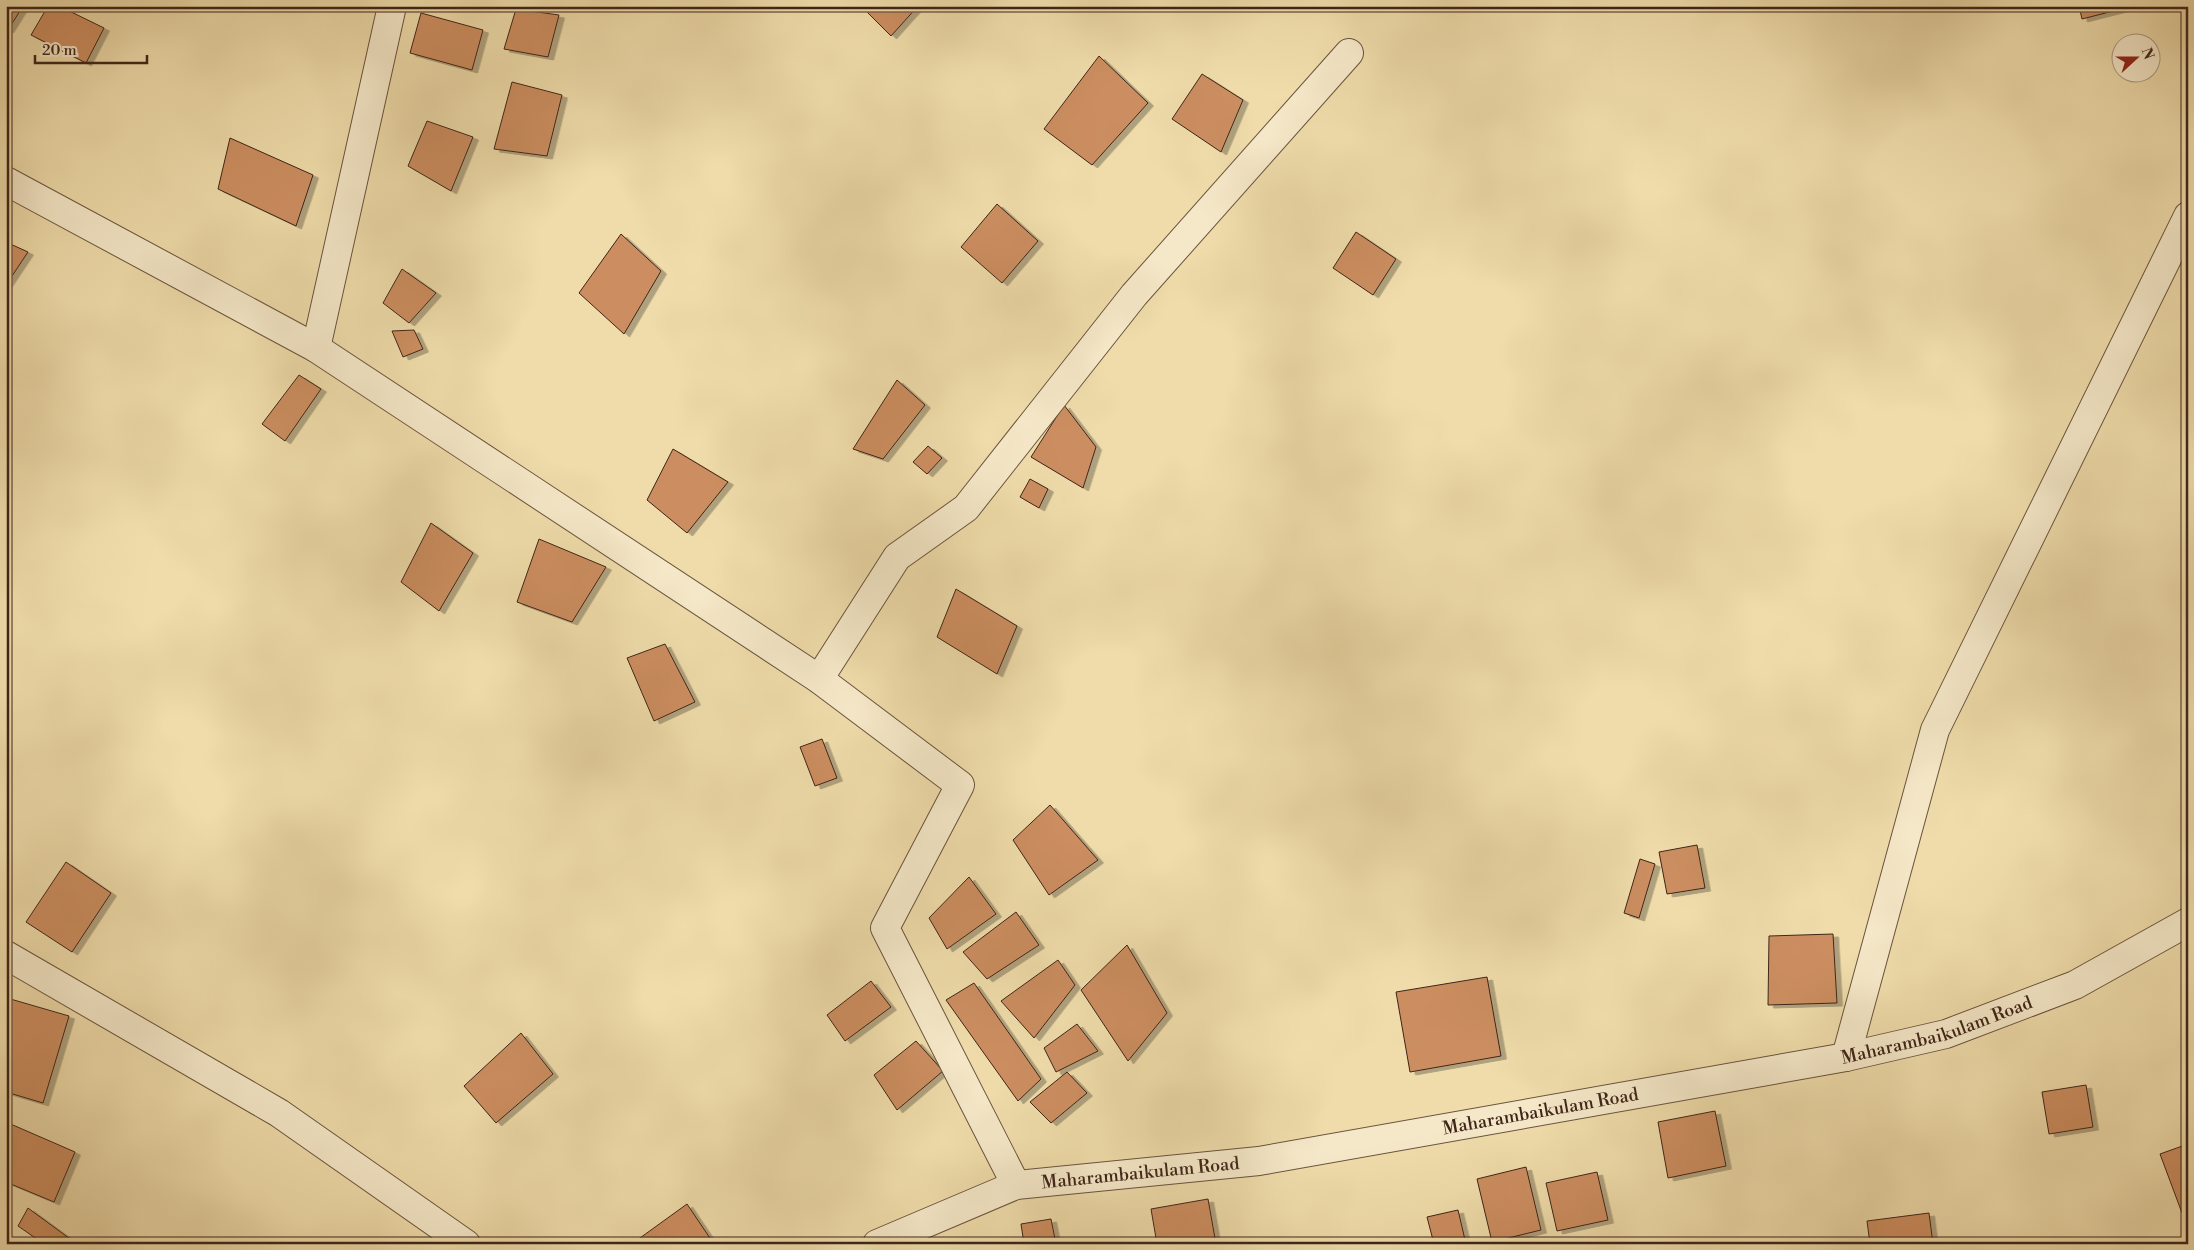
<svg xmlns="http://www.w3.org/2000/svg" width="2194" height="1250" font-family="'Libre Bodoni',serif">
<defs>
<filter id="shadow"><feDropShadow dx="5.5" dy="3" stdDeviation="0" flood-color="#0004"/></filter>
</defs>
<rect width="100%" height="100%" fill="#efdcaa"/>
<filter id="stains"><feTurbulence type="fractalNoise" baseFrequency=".004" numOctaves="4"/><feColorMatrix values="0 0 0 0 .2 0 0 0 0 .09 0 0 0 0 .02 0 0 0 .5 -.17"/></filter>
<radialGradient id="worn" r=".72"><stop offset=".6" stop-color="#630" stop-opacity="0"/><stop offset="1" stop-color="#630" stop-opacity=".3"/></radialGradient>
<path fill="#cc8e60" stroke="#3e2519" filter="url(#shadow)" d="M6,6H23L8,30L6,29Z
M48,6H59L104,28L86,63L31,35Z
M861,6H918L891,36Z
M2079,6H2133L2082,19Z
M516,9L559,15L548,57L504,49Z
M421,13L483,30L472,70L410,53Z
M1099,56L1148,103L1092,165L1044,129Z
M1202,74L1243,100L1221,152L1172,119Z
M512,82L562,95L547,156L494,149Z
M427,121L473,137L451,191L408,166Z
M230,138L313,175L296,226L218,189Z
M997,204L1038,241L1002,283L961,247Z
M1356,232L1396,259L1373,295L1333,268Z
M621,234L661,271L624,334L579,293Z
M6,242L28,252L6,285Z
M402,269L436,293L409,323L383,303Z
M414,330L423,349L403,357L392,331Z
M299,375L321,389L285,441L262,424Z
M897,380L925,405L883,459L853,449Z
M1064,405L1096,447L1083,488L1031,457Z
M928,446L942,458L927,474L913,462Z
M673,449L728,482L687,533L647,500Z
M1030,479L1048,489L1039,508L1020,497Z
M431,523L473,553L439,611L401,582Z
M539,539L606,567L572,622L517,602Z
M956,589L1017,626L997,674L937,637Z
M665,644L695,702L654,721L627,658Z
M822,739L837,778L815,786L800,747Z
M1050,805L1098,860L1049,895L1013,840Z
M1697,845L1705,888L1667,894L1659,852Z
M1640,859L1655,864L1639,918L1624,913Z
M66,862L111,893L72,952L26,922Z
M969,877L996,914L947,949L929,918Z
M1016,912L1039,945L987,979L963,952Z
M1833,934L1837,1003L1768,1005L1769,936Z
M1127,945L1167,1013L1128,1061L1081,990Z
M1058,960L1075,985L1034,1038L1001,1001Z
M1487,977L1501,1056L1410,1072L1396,992Z
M871,981L891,1007L845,1041L827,1015Z
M974,983L1041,1079L1018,1101L946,1000Z
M7,998L69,1016L43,1103L6,1092Z
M1077,1024L1098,1051L1056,1072L1044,1048Z
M521,1033L553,1074L496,1123L464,1086Z
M916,1041L943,1071L897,1110L874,1075Z
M1067,1072L1087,1093L1051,1123L1030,1102Z
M2086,1085L2093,1127L2049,1134L2042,1092Z
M1715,1111L1726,1166L1668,1178L1658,1122Z
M6,1122L75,1152L54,1202L6,1182Z
M2188,1144V1211L2182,1213L2160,1154Z
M1526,1167L1541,1230L1492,1242L1477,1179Z
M1597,1172L1608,1220L1557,1231L1546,1183Z
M1208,1199L1216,1244H1157L1151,1209Z
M687,1204L714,1244H634L633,1243Z
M28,1208L77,1244H44L18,1226Z
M1458,1210L1466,1244H1434L1427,1217Z
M1929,1213L1933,1244H1870L1867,1221Z
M1051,1219L1056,1244H1024L1021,1224Z"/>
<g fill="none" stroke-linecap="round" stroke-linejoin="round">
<defs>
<g id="minor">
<path d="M6,181L316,348L819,679L960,785L885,928L1016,1185"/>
<path d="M316,348L392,6"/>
<path d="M819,679L897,557L966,508L1134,295L1349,53"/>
<path d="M6,955L279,1113L466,1244"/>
<path d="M1846,1057L1935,730L2188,216"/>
<path id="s1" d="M877,1244L1016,1185L1259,1161L1846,1057L1946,1034L2075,985L2188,922"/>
</g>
</defs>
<use href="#minor" stroke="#6a533d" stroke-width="30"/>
<use href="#minor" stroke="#f5e8c8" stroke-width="28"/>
</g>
<g text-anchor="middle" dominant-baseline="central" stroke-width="4.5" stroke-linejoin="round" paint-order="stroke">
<g font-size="18" fill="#3e2519" stroke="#f5e8c8">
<text stroke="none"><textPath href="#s1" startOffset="1086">Maharambaikulam Road</textPath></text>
<text stroke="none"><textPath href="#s1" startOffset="681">Maharambaikulam Road</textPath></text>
<text stroke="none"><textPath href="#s1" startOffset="276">Maharambaikulam Road</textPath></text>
</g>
</g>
<rect width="2194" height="1250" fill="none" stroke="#efdcaa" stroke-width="25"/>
<rect x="8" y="8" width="2179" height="1235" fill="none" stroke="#3e2519" stroke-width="2.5"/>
<rect x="12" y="12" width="2169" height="1225" fill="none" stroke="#3e2519"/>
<g transform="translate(2136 58) rotate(69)"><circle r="24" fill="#f5e8c8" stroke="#ac9a82"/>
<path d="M0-4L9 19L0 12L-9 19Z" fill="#8f2418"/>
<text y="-8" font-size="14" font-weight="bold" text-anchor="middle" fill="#3e2519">N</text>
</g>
<path d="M35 55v8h112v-8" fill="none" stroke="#3e2519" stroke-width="2.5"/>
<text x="42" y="55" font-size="15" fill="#3e2519" stroke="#f5e8c8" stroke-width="4" paint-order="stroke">20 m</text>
<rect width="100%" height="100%" filter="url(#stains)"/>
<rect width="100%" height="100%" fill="url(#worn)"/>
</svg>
